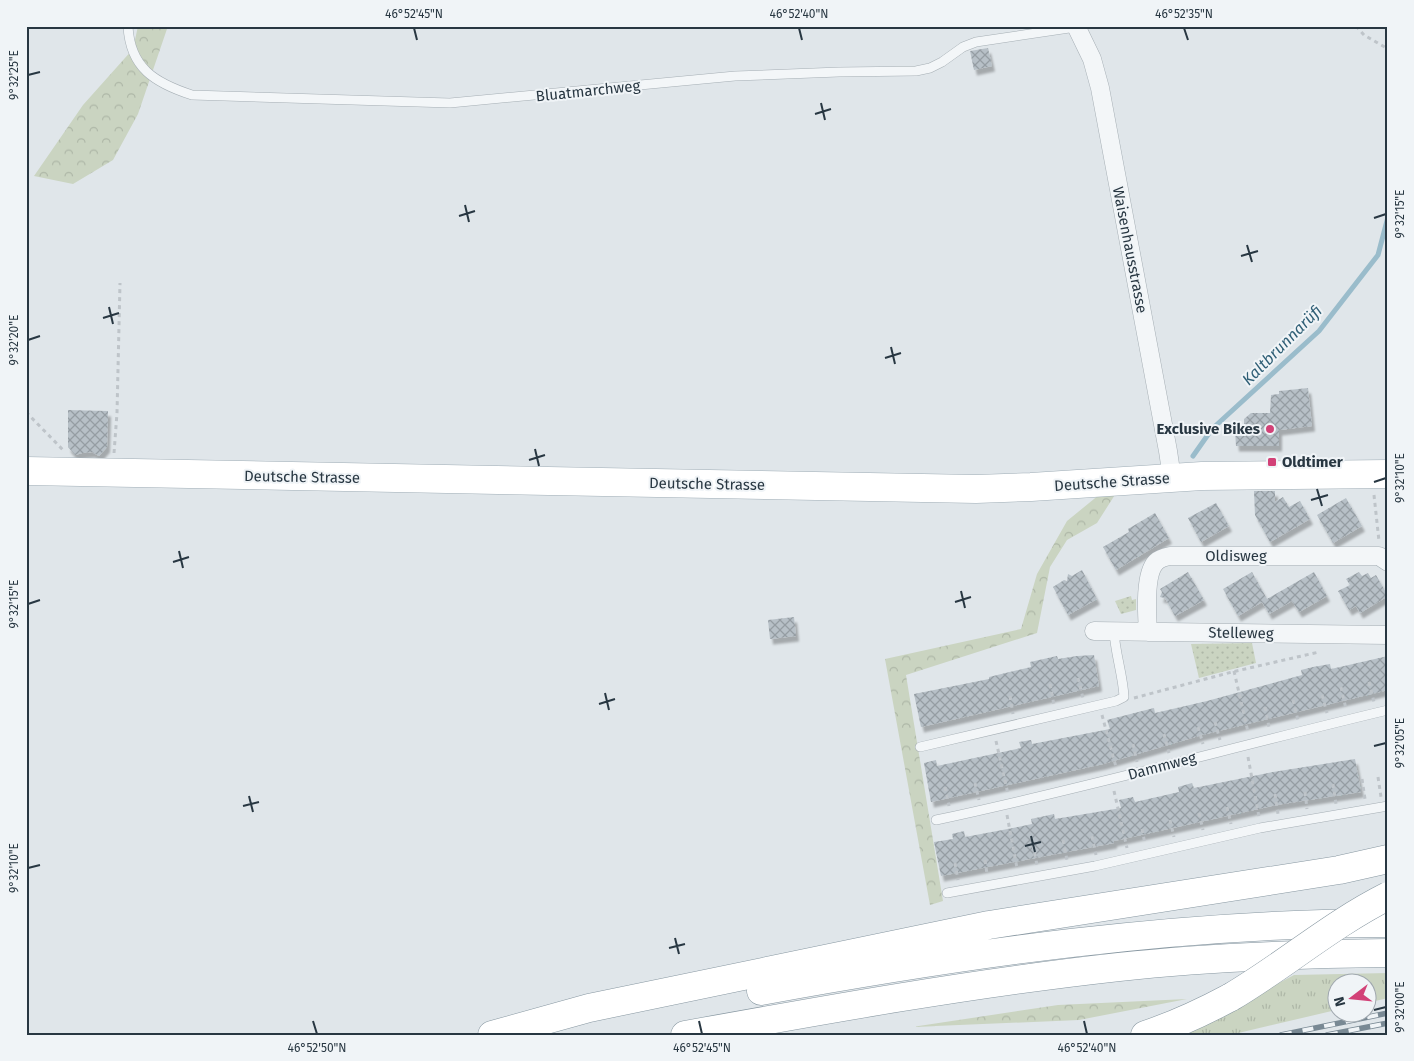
<svg xmlns="http://www.w3.org/2000/svg" width="1414" height="1061" font-family="'Fira Sans',sans-serif">
<defs>
<pattern id="grass-tufts" width="24" height="20" patternUnits="userSpaceOnUse" patternTransform="scale(1.25)"><rect width="24" height="20" fill="#cad4c1"/><path d="M3 7l-1-3M5 7V3M7 7l1-3M15 17l-1-3M17 17v-4M19 17l1-3" fill="none" stroke="#aeb7a7"/></pattern>
<pattern id="forest-crowns" width="20" height="18" patternUnits="userSpaceOnUse" patternTransform="scale(1.25)"><rect width="20" height="18" fill="#cad4c1"/><path d="M2 6a3 3 0 1 1 6 0M12 15a3 3 0 1 1 6 0" fill="none" stroke="#aeb7a7"/></pattern>
<pattern id="park-dots" width="8" height="8" patternUnits="userSpaceOnUse" patternTransform="scale(1.25)"><rect width="8" height="8" fill="#cad4c1"/><path d="M2 2h.1M6 6h.1" fill="none" stroke="#aeb7a7" stroke-width="1.8" stroke-linecap="round"/></pattern>
<pattern id="building-cross-hatch" width="8" height="8" patternUnits="userSpaceOnUse" patternTransform="scale(1.25)"><rect width="8" height="8" fill="#b7c0c7"/><path d="M0 0l8 8M0 8l8-8" fill="none" stroke="#959da3"/></pattern>
<filter id="shadow"><feDropShadow dx="3" dy="5.5" stdDeviation="1" flood-color="#0004"/></filter>
</defs>
<rect width="100%" height="100%" fill="#e0e6ea"/>
<path fill="url(#grass-tufts)" d="M1388,973V998L1367,1003L1366,984H1336V1010L1230,1035H1189L1194,1028L1294,975Z"/>
<path fill="url(#forest-crowns)" d="M138,26H168L138,114L113,160L73,184L34,176L83,105L133,49Z
M1105,490H1118L1097,523L1067,540L1050,567L1037,633L906,675L943,901L930,905L885,659L1021,629L1037,574L1067,521Z
M1187,999L1079,1020L912,1027L1058,1005Z"/>
<path fill="url(#park-dots)" d="M1131,596L1132,600L1136,599V610L1121,614L1115,601Z
M1252,643L1256,663L1199,678L1191,644Z"/>
<g fill="none" stroke-linecap="round" stroke-linejoin="round">
<path stroke="#9abccb" stroke-width="5" d="M1193,456L1212,429L1319,331L1378,255L1388,217"/>
</g>
<path fill="url(#building-cross-hatch)" filter="url(#shadow)" d="M988,48L992,66L974,70L970,51Z
M1308,388L1312,426L1279,430V446H1236L1235,431H1244V419L1251,413H1270L1271,395L1279,394V391Z
M68,410L108,411L107,447L99,456L92,452L82,453L75,455L68,447Z
M1254,491H1275V502L1283,497L1289,507L1300,501L1310,519L1270,542L1255,515Z
M1346,498L1362,526L1333,543L1317,515Z
M1216,503L1229,526L1201,542L1188,518Z
M1155,513L1169,538L1116,570L1103,547L1129,532L1128,529Z
M1082,570L1097,599L1068,615L1053,587L1064,580L1067,581L1068,574L1072,576Z
M1188,572L1204,600L1175,616L1165,598L1160,597L1162,592L1160,589Z
M1252,572L1267,599L1314,572L1327,596L1299,612L1292,601L1269,614L1262,602L1238,616L1223,589Z
M1359,572L1362,576L1368,573L1371,578L1376,575L1388,596L1360,613L1356,606L1349,610L1338,591L1350,585L1346,579Z
M794,617L796,636L770,639L768,620Z
M1094,655L1099,686L921,727L914,694L989,679V677L1031,667L1030,662L1057,656L1058,659L1077,656Z
M1388,656V690L1202,735L1103,764L931,802L924,763L936,760L937,766L1021,748L1019,742L1031,740L1032,744L1110,729L1107,720L1154,708L1155,713L1207,701L1302,675L1301,670L1313,667L1330,664L1331,669Z
M1355,759L1361,792L1276,805L1114,841V843L941,876L934,842L953,839L952,834L964,831L965,837L1013,828L1032,824L1031,819L1054,814L1055,819L1121,808L1119,800L1133,797L1135,802L1179,792L1178,787L1192,783L1194,788L1273,772Z"/>
<g fill="none" stroke-linecap="round" stroke-linejoin="round">
<defs>
<path id="service" d="M128,26C130,68 155,83 192,95L450,103L735,76L839,72L916,71L930,68L942,62L963,47L976,42L1076,27
M920,747L1116,701L1124,697C1123,675 1115,653 1114,631
M936,820C1087,788 1237,746 1388,710
M947,893L1095,866L1260,828L1388,806"/>
<path id="minor" d="M1076,26L1092,59L1100,88L1168,451L1172,478
M1094,631L1388,635
M1148,632C1147,615 1144,574 1156,562C1160,558 1165,557 1170,556H1379L1388,562"/>
<path id="primary" d="M26,471L976,489L1031,487L1202,476L1388,474"/>
<path id="motorway" d="M761,991C968,953 1178,923 1388,923
M492,1035L589,1008L989,925L1339,870L1388,859
M685,1035C829,1009 973,983 1119,967C1208,957 1298,954 1388,953
M1145,1035C1175,1025 1203,1012 1231,997"/>
</defs>
<use href="#service" stroke="#a5aeb4" stroke-width="10"/>
<use href="#minor" stroke="#a5aeb4" stroke-width="19"/>
<use href="#primary" stroke="#9fadb6" stroke-width="29"/>
<use href="#motorway" stroke="#8797a1" stroke-width="29"/>
<path stroke="#bec4c9" stroke-width="3" stroke-dasharray="4 4" stroke-linecap="butt" d="M1356,26L1364,35L1388,49
M26,412L64,451
M114,453L117,413L120,283
M1374,495L1379,541
M1234,671L1248,732
M1078,678L1083,698
M1369,682L1374,702
M1050,684L1054,705
M1341,687L1346,709
M1322,695L1327,713
M1010,696L1013,714
M1134,698L1232,672L1319,652
M1293,700L1298,720
M1265,707L1269,727
M1102,715L1116,767
M1215,722L1220,740
M1198,727L1203,744
M1164,734L1169,753
M996,741L1008,794
M1133,744L1137,762
M1248,757L1259,817
M1378,777L1381,797
M1362,779L1365,799
M975,783L979,800
M1333,784L1336,804
M945,787L949,806
M1114,791L1127,848
M1305,792L1307,809
M1275,794L1278,814
M1227,807L1231,824
M1199,813L1203,830
M1007,815L1017,868
M1170,820L1174,837
M1142,829L1145,844
M1092,836L1096,855
M1063,840L1067,860
M1033,845L1037,865
M985,860L987,874
M955,863L958,880"/>
<use href="#service" stroke="#f3f6f8" stroke-width="9"/>
<use href="#minor" stroke="#f3f6f8" stroke-width="18"/>
<use href="#primary" stroke="#fff" stroke-width="28"/>
<use href="#motorway" stroke="#fff" stroke-width="28"/>
<defs>
<path id="rail" d="M1281,1035L1388,1013
M1327,1035L1388,1023"/>
</defs>
<use href="#rail" stroke="#798994" stroke-width="5.5"/>
<use href="#rail" stroke="#f0f4f7" stroke-width="4" stroke-dasharray="11" stroke-linecap="butt"/>
<defs>
<path id="motorway-bridge" d="M1231,997C1285,965 1332,924 1388,896"/>
</defs>
<use href="#motorway-bridge" stroke="#8797a1" stroke-width="29" stroke-linecap="butt"/>
<use href="#motorway-bridge" stroke="#fff" stroke-width="28"/>
</g>
<path fill="none" stroke="#283742" stroke-width="2" d="M414,28L417,40M799,28L802,40M1184,28L1188,40M28,75L40,72M821,103L825,120M815,114L831,109M465,205L469,222M459,216L475,211M1374,218L1386,214M1247,245L1252,262M1241,256L1258,251M109,307L113,324M103,318L119,313M28,340L40,336M891,347L895,364M885,358L901,353M535,449L539,466M529,460L545,455M1374,482L1386,478M1317,489L1322,506M1311,500L1328,495M179,551L183,568M173,562L189,557M961,591L965,608M955,602L971,597M28,604L40,600M605,693L609,710M599,704L615,699M1374,746L1386,743M249,796L253,812M243,806L259,802M1031,836L1035,852M1025,846L1041,842M28,868L40,865M675,938L679,954M669,948L685,944M1374,1010L1386,1007M313,1021L317,1034M699,1021L702,1034M1084,1021L1087,1034"/>
<g fill="#d24177" stroke="#f0f4f7" stroke-width="2">
<circle cx="1270" cy="429" r="5"/>
<rect x="1267" y="457" width="10" height="10" rx="2.5"/>
</g>
<g text-anchor="middle" dominant-baseline="central" stroke-width="4" stroke-linejoin="round" paint-order="stroke">
<g font-size="15" fill="#283742" stroke="#f0f4f7">
<text transform="translate(588 91) rotate(-6)">Bluatmarchweg</text>
<text transform="translate(1130 250) rotate(79)">Waisenhausstrasse</text>
<text transform="translate(302 477) rotate(1)">Deutsche Strasse</text>
<text transform="translate(1112 482) rotate(-4)">Deutsche Strasse</text>
<text transform="translate(707 484) rotate(1)">Deutsche Strasse</text>
<text x="1236" y="556">Oldisweg</text>
<text transform="translate(1241 633) rotate(1)">Stelleweg</text>
<text transform="translate(1162 766) rotate(-15)">Dammweg</text>
</g>
<g font-size="15" font-weight="bold" fill="#283742" stroke="#f0f4f7" text-anchor="end">
<text x="1260" y="429">Exclusive Bikes</text>
<text x="1282" y="462" text-anchor="start">Oldtimer</text>
</g>
<g font-size="16" font-style="italic" fill="#316077" stroke="#f0f4f7">
<text transform="translate(1282 345) rotate(-45)">Kaltbrunnarüfi</text>
</g>
</g>
<rect width="1414" height="1061" fill="none" stroke="#f0f4f7" stroke-width="55"/>
<g transform="translate(1352 998) rotate(254)"><circle r="24" fill="#f0f4f7" stroke="#a0a8af"/>
<path d="M0-4L9 19L0 12L-9 19Z" fill="#d24177"/>
<text y="-8" font-size="14" font-weight="bold" text-anchor="middle" fill="#283742">N</text>
</g>
<rect x="28" y="28" width="1358" height="1006" fill="none" stroke="#283742" stroke-width="2"/>
<g font-size="12" text-anchor="middle" fill="#283742">
<text x="414" y="18">46°52'45"N</text>
<text x="799" y="18">46°52'40"N</text>
<text x="1184" y="18">46°52'35"N</text>
<text transform="translate(14 75) rotate(-90)" y="4">9°32'25"E</text>
<text transform="translate(1400 214) rotate(-90)" y="4">9°32'15"E</text>
<text transform="translate(14 340) rotate(-90)" y="4">9°32'20"E</text>
<text transform="translate(1400 478) rotate(-90)" y="4">9°32'10"E</text>
<text transform="translate(14 604) rotate(-90)" y="4">9°32'15"E</text>
<text transform="translate(1400 743) rotate(-90)" y="4">9°32'05"E</text>
<text transform="translate(14 868) rotate(-90)" y="4">9°32'10"E</text>
<text transform="translate(1400 1007) rotate(-90)" y="4">9°32'00"E</text>
<text x="317" y="1052">46°52'50"N</text>
<text x="702" y="1052">46°52'45"N</text>
<text x="1087" y="1052">46°52'40"N</text>
</g>
</svg>
